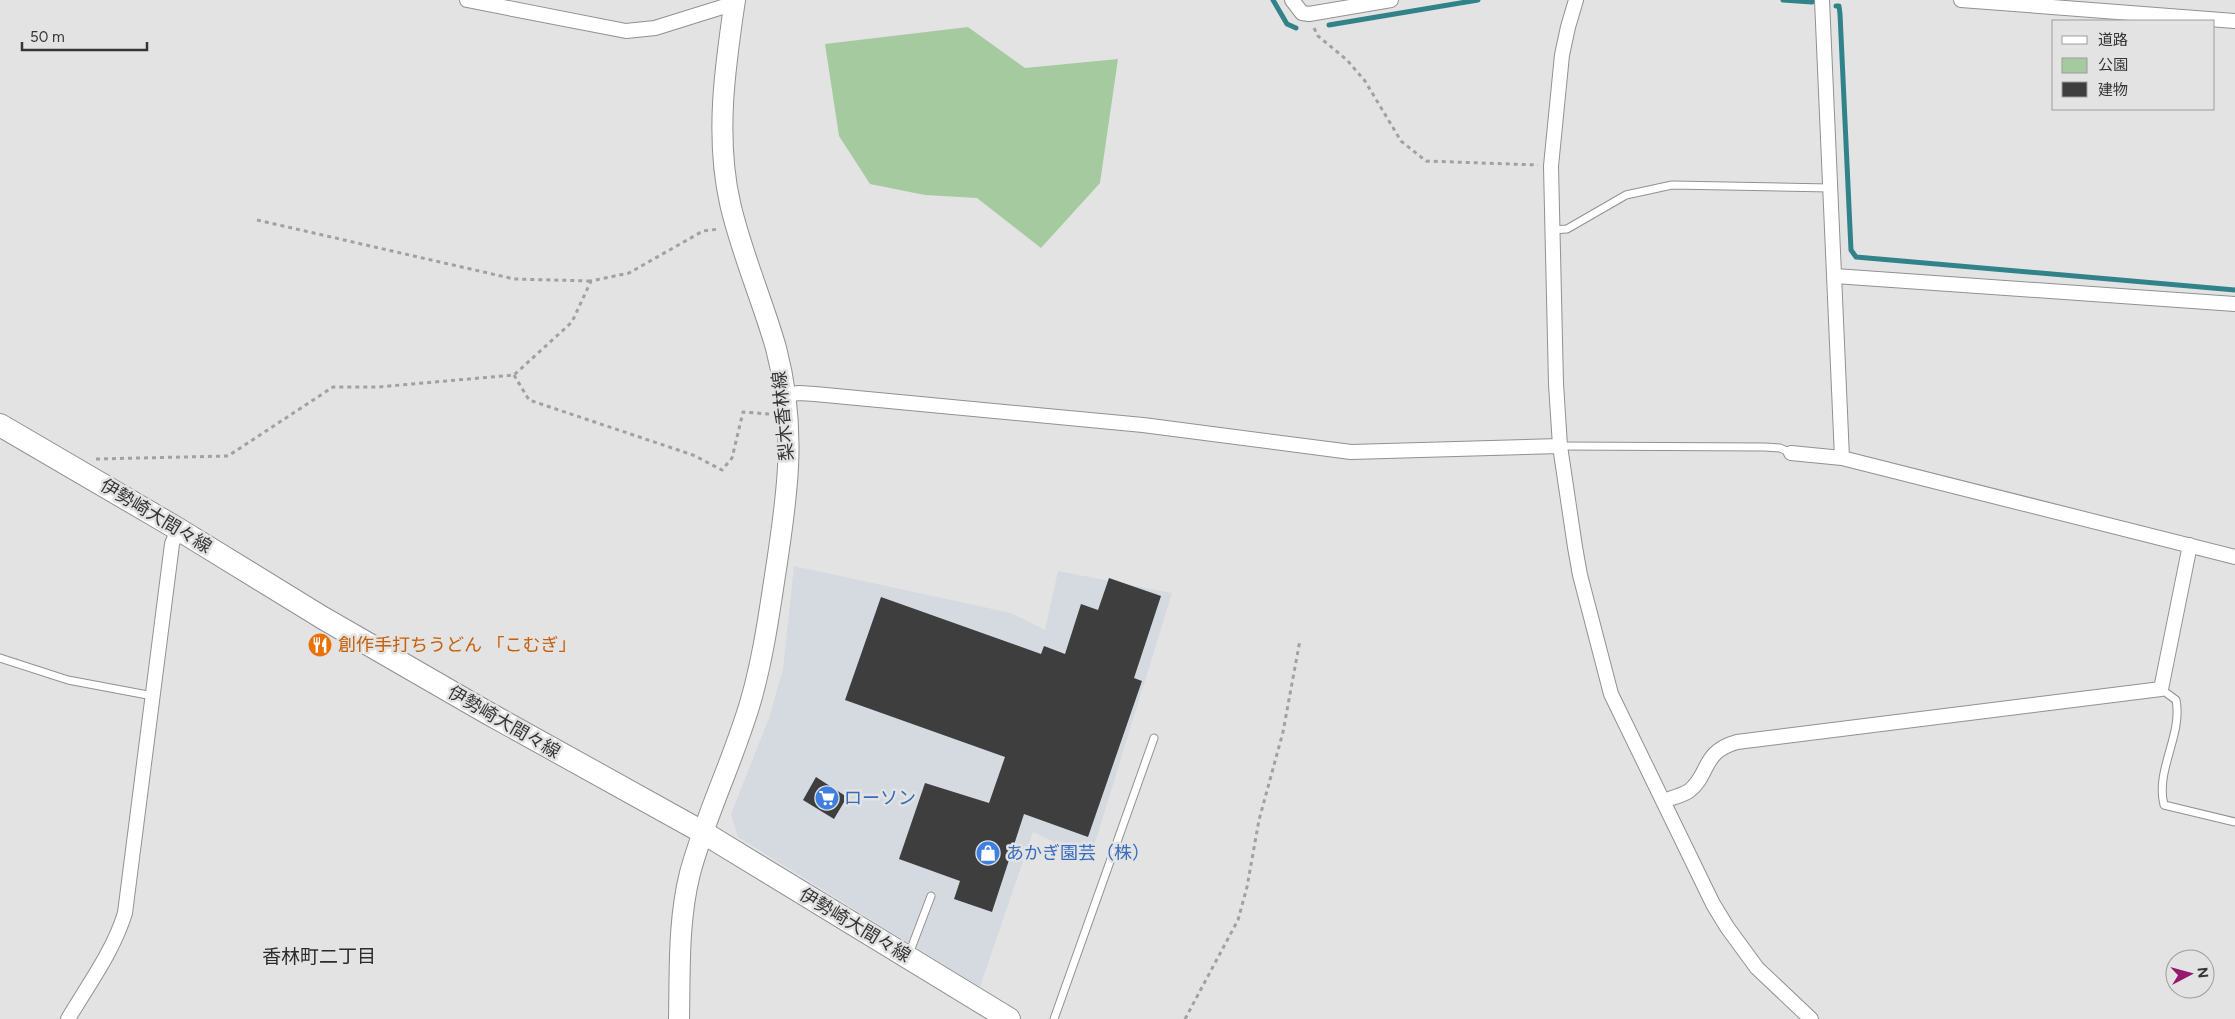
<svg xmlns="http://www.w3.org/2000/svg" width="2235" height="1019" font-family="Figtree,'Noto Sans JP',sans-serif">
<rect width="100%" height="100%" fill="#e3e3e4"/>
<path fill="#d5d9e0" d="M794,566L1011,613L1045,630L1058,571L1172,593L1090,859L1033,832L980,987L738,837L731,814L769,718L783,669Z"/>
<path fill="#a6ca9f" d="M968,27L1025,68L1118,59L1100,183L1041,248L977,198L925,195L870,184L839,136L825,44Z"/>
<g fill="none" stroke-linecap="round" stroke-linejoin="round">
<path stroke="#318389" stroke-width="5" d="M1273,0L1287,24L1296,28
M1783,0L1812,2
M1836,6H1839L1840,14L1851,250L1856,257L2235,290
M1329,25L1478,0"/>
</g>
<path fill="#3e3e3f" d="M1109,578L1161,596L1134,678L1142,681L1088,837L1024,814L992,912L954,899L960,881L899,859L925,783L989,803L1005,757L845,700L881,597L1041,654L1044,646L1065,654L1081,604L1098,610Z
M816,777L847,797L834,819L803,800Z"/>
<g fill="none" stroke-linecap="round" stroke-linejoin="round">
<defs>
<path id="service" d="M1552,230L1567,229L1626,195L1672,185L1830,188
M1560,446L1765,447L1780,448L1791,453
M0,658L68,680L153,696
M2161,689L2176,700C2183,735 2155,770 2164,805L2235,822
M907,953L912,946L931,896
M1054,1019L1154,738"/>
<path id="minor" d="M467,0L626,31L655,28L735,3
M1292,0L1302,13L1309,14L1391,0
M1576,0L1568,27L1562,55L1551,166L1556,384L1560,446L1575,547L1580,575L1611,694L1713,904L1727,927L1757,968L1811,1019
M1822,0L1842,458
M1961,0L2235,21
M1835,276L2235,304
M785,395L799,393L815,394L1143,425L1351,452L1560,446
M1791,453L1842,458L2235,557
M1663,801C1671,798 1681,796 1689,791C1710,775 1701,752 1737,742L2161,689L2190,545
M68,1019C88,985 113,952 125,913L172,544L178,529"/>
<path id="secondary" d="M679,1019C680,970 678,921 690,873C706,814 734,759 751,700C762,661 768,622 774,582C780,544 786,506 788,467C790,428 786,386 776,348C762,299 741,252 730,203C715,136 725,67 735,0"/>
<path id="primary" d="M0,425L178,529L323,618L486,712L704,833L1009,1019"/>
</defs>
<use href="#service" stroke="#909192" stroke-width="9"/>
<use href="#minor" stroke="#909192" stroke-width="16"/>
<use href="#secondary" stroke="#909192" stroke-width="22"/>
<use href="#primary" stroke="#909192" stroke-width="24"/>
<path stroke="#a1a1a1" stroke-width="3" stroke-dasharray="4 4" stroke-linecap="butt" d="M1314,28L1318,36L1347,60L1365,81L1401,141L1426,161L1538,165
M257,220L514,279L591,281
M514,375L529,400L693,455L722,470L732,458L743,412L769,414
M96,459L228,456L333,387H378L514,375L572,322L591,281L629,273L703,231L719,229
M1185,1019L1238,920L1247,887L1259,820L1283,732L1300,640"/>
<use href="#service" stroke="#fff" stroke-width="7"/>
<use href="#minor" stroke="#fff" stroke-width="14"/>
<use href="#secondary" stroke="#fff" stroke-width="20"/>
<use href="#primary" stroke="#fff" stroke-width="22"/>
</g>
<defs>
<symbol id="restaurant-disc" viewBox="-11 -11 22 22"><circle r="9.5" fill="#e8710a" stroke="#e3e3e4"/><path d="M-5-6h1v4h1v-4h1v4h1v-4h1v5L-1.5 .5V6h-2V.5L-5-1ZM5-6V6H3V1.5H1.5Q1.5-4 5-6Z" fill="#fff"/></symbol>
<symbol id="supermarket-disc" viewBox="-11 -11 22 22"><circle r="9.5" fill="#3f7fe0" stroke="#e3e3e4"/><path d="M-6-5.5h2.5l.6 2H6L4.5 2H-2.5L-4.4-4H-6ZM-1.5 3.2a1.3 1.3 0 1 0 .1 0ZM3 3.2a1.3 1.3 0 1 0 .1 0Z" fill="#fff"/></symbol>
<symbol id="shop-disc" viewBox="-11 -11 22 22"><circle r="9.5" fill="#3f7fe0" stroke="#e3e3e4"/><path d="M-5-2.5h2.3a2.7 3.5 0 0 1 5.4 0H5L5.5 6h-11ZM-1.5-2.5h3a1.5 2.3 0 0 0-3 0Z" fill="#fff"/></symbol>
</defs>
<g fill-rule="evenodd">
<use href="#restaurant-disc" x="306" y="631" width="28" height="28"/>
<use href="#supermarket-disc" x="813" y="784" width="28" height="28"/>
<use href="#shop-disc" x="974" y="839" width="28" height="28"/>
</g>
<g text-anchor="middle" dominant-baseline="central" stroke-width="5" stroke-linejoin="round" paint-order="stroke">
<g font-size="18" fill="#353535" stroke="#e3e3e4">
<text transform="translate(783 416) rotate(-95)">梨木香林線</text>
<text transform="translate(156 516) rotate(31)">伊勢崎大間々線</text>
<text transform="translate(504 722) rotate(30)">伊勢崎大間々線</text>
<text transform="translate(855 925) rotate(31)">伊勢崎大間々線</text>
</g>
<g font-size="18" fill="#c56008" stroke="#e3e3e4" text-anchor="start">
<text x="338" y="645">創作手打ちうどん 「こむぎ」</text>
</g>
<g font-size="18" fill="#366cbe" stroke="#e3e3e4" text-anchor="start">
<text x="844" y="798">ローソン</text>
<text x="1006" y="853">あかぎ園芸（株）</text>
</g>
<g font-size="19" fill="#2b2b2c" stroke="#e3e3e4">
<text x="319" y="956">香林町二丁目</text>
</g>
</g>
<rect x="2052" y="20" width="162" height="90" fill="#e3e3e4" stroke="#9d9d9e"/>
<rect x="2062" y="36" width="25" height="8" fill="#ffffff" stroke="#9d9d9e"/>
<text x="2098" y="45" font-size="15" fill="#353535">道路</text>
<rect x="2062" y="58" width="25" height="15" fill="#a6ca9f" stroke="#9d9d9e"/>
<text x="2098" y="70" font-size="15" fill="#353535">公園</text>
<rect x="2062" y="82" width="25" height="15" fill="#3e3e3f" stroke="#9d9d9e"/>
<text x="2098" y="95" font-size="15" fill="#353535">建物</text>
<g transform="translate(2190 974) rotate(84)"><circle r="24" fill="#e3e3e4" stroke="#9d9d9e"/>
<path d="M0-4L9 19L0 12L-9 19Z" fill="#981870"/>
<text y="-8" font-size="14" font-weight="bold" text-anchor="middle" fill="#353535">N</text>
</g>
<path d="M22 42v8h125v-8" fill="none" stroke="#353535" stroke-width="2.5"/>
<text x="30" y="42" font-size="15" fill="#353535" stroke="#e3e3e4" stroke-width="4" paint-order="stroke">50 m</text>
</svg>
